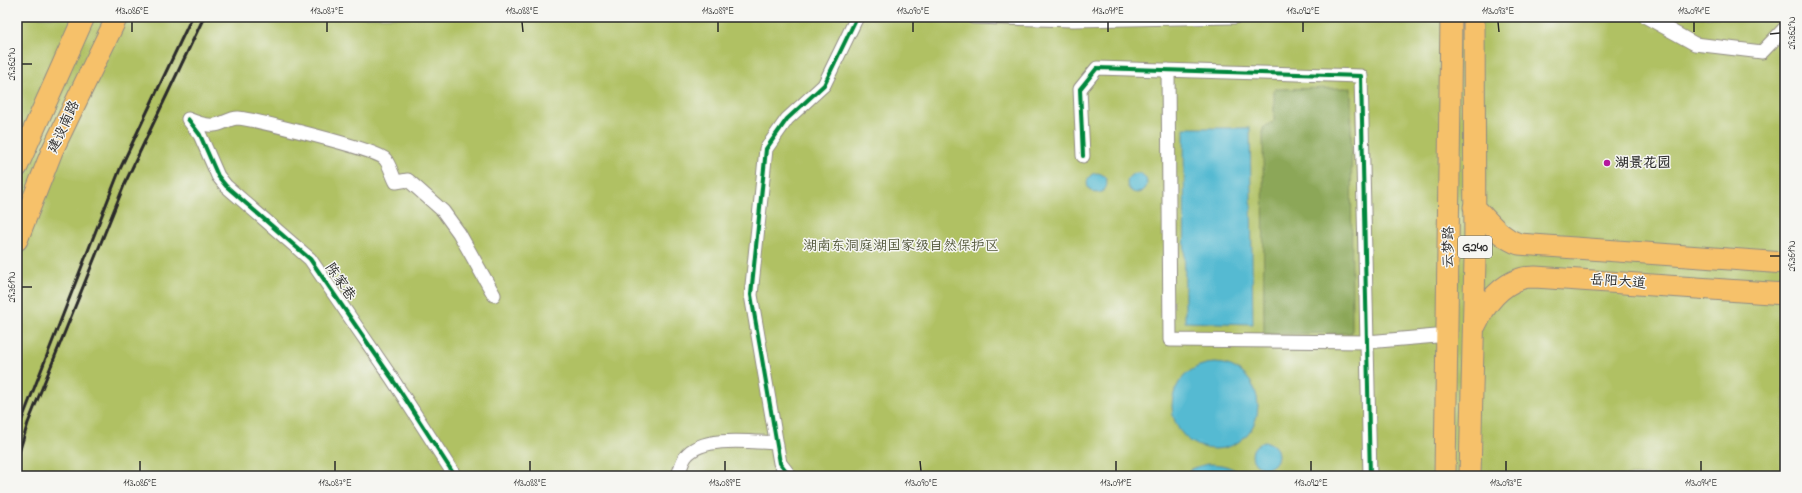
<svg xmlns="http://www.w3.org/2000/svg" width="1802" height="493" font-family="'Indie Flower','LXGW WenKai TC',sans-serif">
<rect width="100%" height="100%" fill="#f6f6f2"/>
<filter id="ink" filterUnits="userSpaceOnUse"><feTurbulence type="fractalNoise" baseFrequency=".025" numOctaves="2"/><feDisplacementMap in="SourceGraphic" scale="8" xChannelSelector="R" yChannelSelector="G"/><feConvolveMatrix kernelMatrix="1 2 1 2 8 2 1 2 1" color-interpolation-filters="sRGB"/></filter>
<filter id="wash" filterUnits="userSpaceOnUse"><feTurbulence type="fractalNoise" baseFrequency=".012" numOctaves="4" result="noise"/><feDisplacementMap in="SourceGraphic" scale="16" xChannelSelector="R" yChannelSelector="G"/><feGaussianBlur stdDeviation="0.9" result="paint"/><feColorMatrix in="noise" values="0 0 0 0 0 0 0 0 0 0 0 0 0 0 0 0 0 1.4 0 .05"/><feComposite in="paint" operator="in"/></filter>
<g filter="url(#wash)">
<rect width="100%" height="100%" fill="#f4ebdb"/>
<path fill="#b0c163" stroke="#6e7647" d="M17,17H1785V476H17Z"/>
<path fill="#8ca759" stroke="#5c6942" d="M1351,88L1352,333L1264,334L1263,128L1274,121V89Z"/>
<path fill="#54bad2" stroke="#40727e" d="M1184,128H1250L1253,324L1185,322Z
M1087 183a10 10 0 1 1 20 0a10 10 0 1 1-20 0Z
M1127 183a10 10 0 1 1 20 0a10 10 0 1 1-20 0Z
M1172 406a43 43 0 1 1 86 0a43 43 0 1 1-86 0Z
M1252 455a13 13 0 1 1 26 0a13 13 0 1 1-26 0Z
M1207,464C1222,464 1232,466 1243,476H1182L1193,468Z"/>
</g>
<g filter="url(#ink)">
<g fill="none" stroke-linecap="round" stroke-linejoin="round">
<defs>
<path id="street" d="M973,17L1073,20L1235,17
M1646,17L1695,44L1762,52L1785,28
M1168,70L1170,340L1367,342L1448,335
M188,119L200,135L218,176L226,186L310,259L391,377L455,476
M188,119C195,122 206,126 214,125C222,125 229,118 238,118C256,120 376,149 385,159C390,165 392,175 396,182L408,180L443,211L459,233L494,295
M1083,156L1080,89L1097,68L1361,76L1370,476
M678,476C680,470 682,461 686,456C702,435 753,442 776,443
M790,476L780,463L751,295L766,149L787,119L824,85L857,17"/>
<path id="primary" d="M17,167L84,17
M1474,207C1489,221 1499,237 1519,244L1785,263
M17,240L52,151L117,17
M1475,326C1484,307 1499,286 1520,279C1525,277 1530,277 1535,277L1785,294
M1445,476L1451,17
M1470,476L1475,258L1474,17"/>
</defs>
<use href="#street" stroke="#908b83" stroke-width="15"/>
<use href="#primary" stroke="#908b83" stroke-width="23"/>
<use href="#street" stroke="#fff" stroke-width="13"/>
<use href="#primary" stroke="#f6c16b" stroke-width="21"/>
<path stroke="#2b2b2b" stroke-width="3" d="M17,432L120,169L192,17
M17,459L28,423L125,183L204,17"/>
<defs>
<path id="cycleway" d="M188,119L200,135L218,176L226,186L310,259L391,377L455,476
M1083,156L1080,89L1097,68L1361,76L1370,476
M790,476L780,463L751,295L766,149L787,119L824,85L857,17"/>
</defs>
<use href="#cycleway" stroke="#f6f6f2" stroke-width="6"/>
<use href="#cycleway" stroke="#00873e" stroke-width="4"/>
</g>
</g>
<path fill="none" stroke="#2b2b2b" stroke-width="1.5" d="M132,22V32M327,22V32M522,22L523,32M718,22V32M913,22V32M1108,22V32M1303,22V32M1498,22L1499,32M1694,22V32M1770,34L1780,33M22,64H32M1770,256H1780M22,287H32M140,461V471M335,461V471M530,461V471M725,461V471M920,461L921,471M1116,461V471M1311,461V471M1506,461V471M1701,461V471"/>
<circle fill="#b5179e" stroke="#f6f6f2" stroke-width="1.5" cx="1607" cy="163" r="4"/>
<g text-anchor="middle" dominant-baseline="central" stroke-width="3" stroke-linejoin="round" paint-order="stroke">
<rect fill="#f6f6f2" stroke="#686867" stroke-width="1" x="1458" y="236" width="34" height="22" rx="3"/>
<g font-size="13" font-weight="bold" fill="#2b2b2b">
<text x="1475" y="247">G240</text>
</g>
<g font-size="14" fill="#2b2b2b" stroke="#f6f6f2">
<text transform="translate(64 127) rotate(-65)">建设南路</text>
<text transform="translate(1449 247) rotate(-89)">云梦路</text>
<text transform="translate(340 282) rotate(56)">陈家巷</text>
<text transform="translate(1618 282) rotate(4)">岳阳大道</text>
</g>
<g font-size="14" font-weight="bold" fill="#2b2b2b" stroke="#f6f6f2" text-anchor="start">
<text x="1615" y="163">湖景花园</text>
</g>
<g font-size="14" fill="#53583c" stroke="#f6f6f2">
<text x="901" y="246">湖南东洞庭湖国家级自然保护区</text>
</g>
</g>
<rect width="1802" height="493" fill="none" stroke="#f6f6f2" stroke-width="44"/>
<rect x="22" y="22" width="1758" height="449" fill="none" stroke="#2b2b2b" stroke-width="1.5"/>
<g font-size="10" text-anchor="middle" fill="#2b2b2b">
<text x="132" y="14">113.086°E</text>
<text x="327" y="14">113.087°E</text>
<text x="522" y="14">113.088°E</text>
<text x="718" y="14">113.089°E</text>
<text x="913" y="14">113.090°E</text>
<text x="1108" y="14">113.091°E</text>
<text x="1303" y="14">113.092°E</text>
<text x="1498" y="14">113.093°E</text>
<text x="1694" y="14">113.094°E</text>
<text transform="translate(1791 33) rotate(-90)" y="4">29.362°N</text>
<text transform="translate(11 64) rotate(-90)" y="4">29.362°N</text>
<text transform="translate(1791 256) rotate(-90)" y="4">29.361°N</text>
<text transform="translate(11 287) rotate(-90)" y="4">29.361°N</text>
<text x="140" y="486">113.086°E</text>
<text x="335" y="486">113.087°E</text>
<text x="530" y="486">113.088°E</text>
<text x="725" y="486">113.089°E</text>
<text x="921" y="486">113.090°E</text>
<text x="1116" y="486">113.091°E</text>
<text x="1311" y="486">113.092°E</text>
<text x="1506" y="486">113.093°E</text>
<text x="1701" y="486">113.094°E</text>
</g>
</svg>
